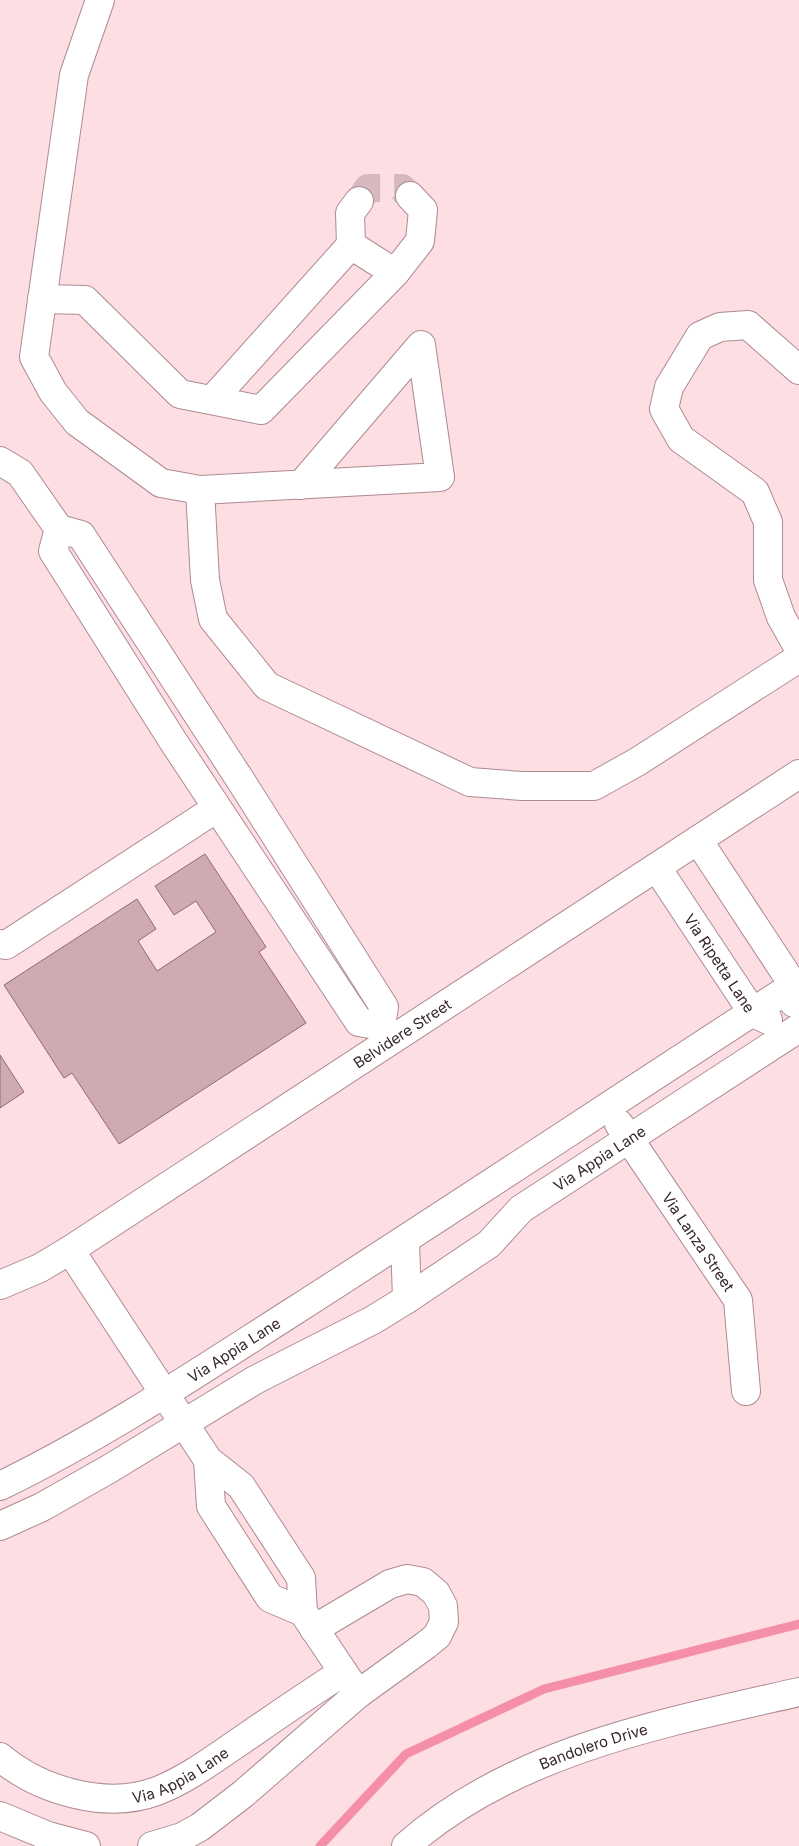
<svg xmlns="http://www.w3.org/2000/svg" width="799" height="1846" font-family="Inter,sans-serif">
<rect width="100%" height="100%" fill="#fddee3"/>
<g fill="none" stroke-linecap="round" stroke-linejoin="round">
<path stroke="#f58ea7" stroke-width="9" d="M320,1846L406,1754L544,1689L799,1624"/>
</g>
<path fill="#cfaab1" stroke="#8d6b72" d="M205,854L266,947L259,952L306,1023L119,1144L72,1073L64,1078L4,985L137,899L156,929L138,941L157,971L216,932L196,901L174,915L155,886Z
M0,1055L24,1092L0,1108Z"/>
<g fill="none" stroke-linecap="round" stroke-linejoin="round">
<path stroke="#d5b9be" stroke-width="28" stroke-dasharray="28 14" stroke-linecap="butt" d="M359,201L368,188H402L410,196"/>
<defs>
<g id="minor">
<path d="M100,0L74,75L34,357L53,392L77,422L161,483L200,490L205,580L213,619L267,686L470,782L522,786H594L637,762L799,658"/>
<path d="M351,245L350,213L359,201"/>
<path d="M395,273L420,241L423,210L410,196"/>
<path d="M42,299L85,300L180,394L261,410L395,273L351,245L212,400"/>
<path d="M799,370L748,325L720,327L700,336L669,387L664,409L681,439L755,492L768,522V580L781,617L799,649"/>
<path d="M0,461L20,473L59,529L81,535L241,781L384,1007L381,1026"/>
<path d="M200,490L440,477L421,345L301,485"/>
<path d="M59,529L53,551L173,741L359,1022L381,1026L392,1039"/>
<path d="M698,840L794,986V1003"/>
<path id="s1" d="M657,868L753,1013L768,1020"/>
<path d="M0,944L6,945L217,808"/>
<path id="s2" d="M619,1124L738,1300L746,1391"/>
<path d="M405,1241L407,1299"/>
<path d="M70,1250L208,1460L241,1486L301,1578L303,1612L358,1694"/>
<path id="s3" d="M0,1285L40,1268L70,1250L799,774"/>
<path d="M208,1460L211,1506L270,1598L303,1612"/>
<path id="s4" d="M0,1486C103,1436 197,1373 294,1311C463,1203 630,1091 799,982"/>
<path id="s5" d="M0,1526L42,1507L109,1469L255,1380L373,1320L407,1299L489,1244L521,1209L799,1028"/>
<path id="s6" d="M0,1757C40,1791 107,1810 157,1791C188,1779 215,1758 242,1740C275,1717 309,1694 343,1672"/>
<path d="M0,1816L48,1836L86,1846"/>
<path d="M152,1846L182,1837L200,1827L243,1794L358,1694L426,1645L437,1636L444,1622L443,1606L436,1593L423,1582L407,1579L390,1584L314,1629"/>
<path id="s7" d="M406,1846C513,1751 663,1723 799,1692"/>
</g>
</defs>
<use href="#minor" stroke="#ae8a92" stroke-width="30"/>
<use href="#minor" stroke="#fff" stroke-width="28"/>
</g>
<g text-anchor="middle" dominant-baseline="central" stroke-width="4" stroke-linejoin="round" paint-order="stroke">
<g font-size="15" fill="#36272a" stroke="#fddee3">
<text stroke="none"><textPath href="#s1" startOffset="114">Via Ripetta Lane</textPath></text>
<text stroke="none"><textPath href="#s3" startOffset="475">Belvidere Street</textPath></text>
<text stroke="none"><textPath href="#s5" startOffset="706">Via Appia Lane</textPath></text>
<text stroke="none"><textPath href="#s2" startOffset="142">Via Lanza Street</textPath></text>
<text stroke="none"><textPath href="#s4" startOffset="271">Via Appia Lane</textPath></text>
<text stroke="none"><textPath href="#s7" startOffset="214">Bandolero Drive</textPath></text>
<text stroke="none"><textPath href="#s6" startOffset="195">Via Appia Lane</textPath></text>
</g>
</g>
</svg>
